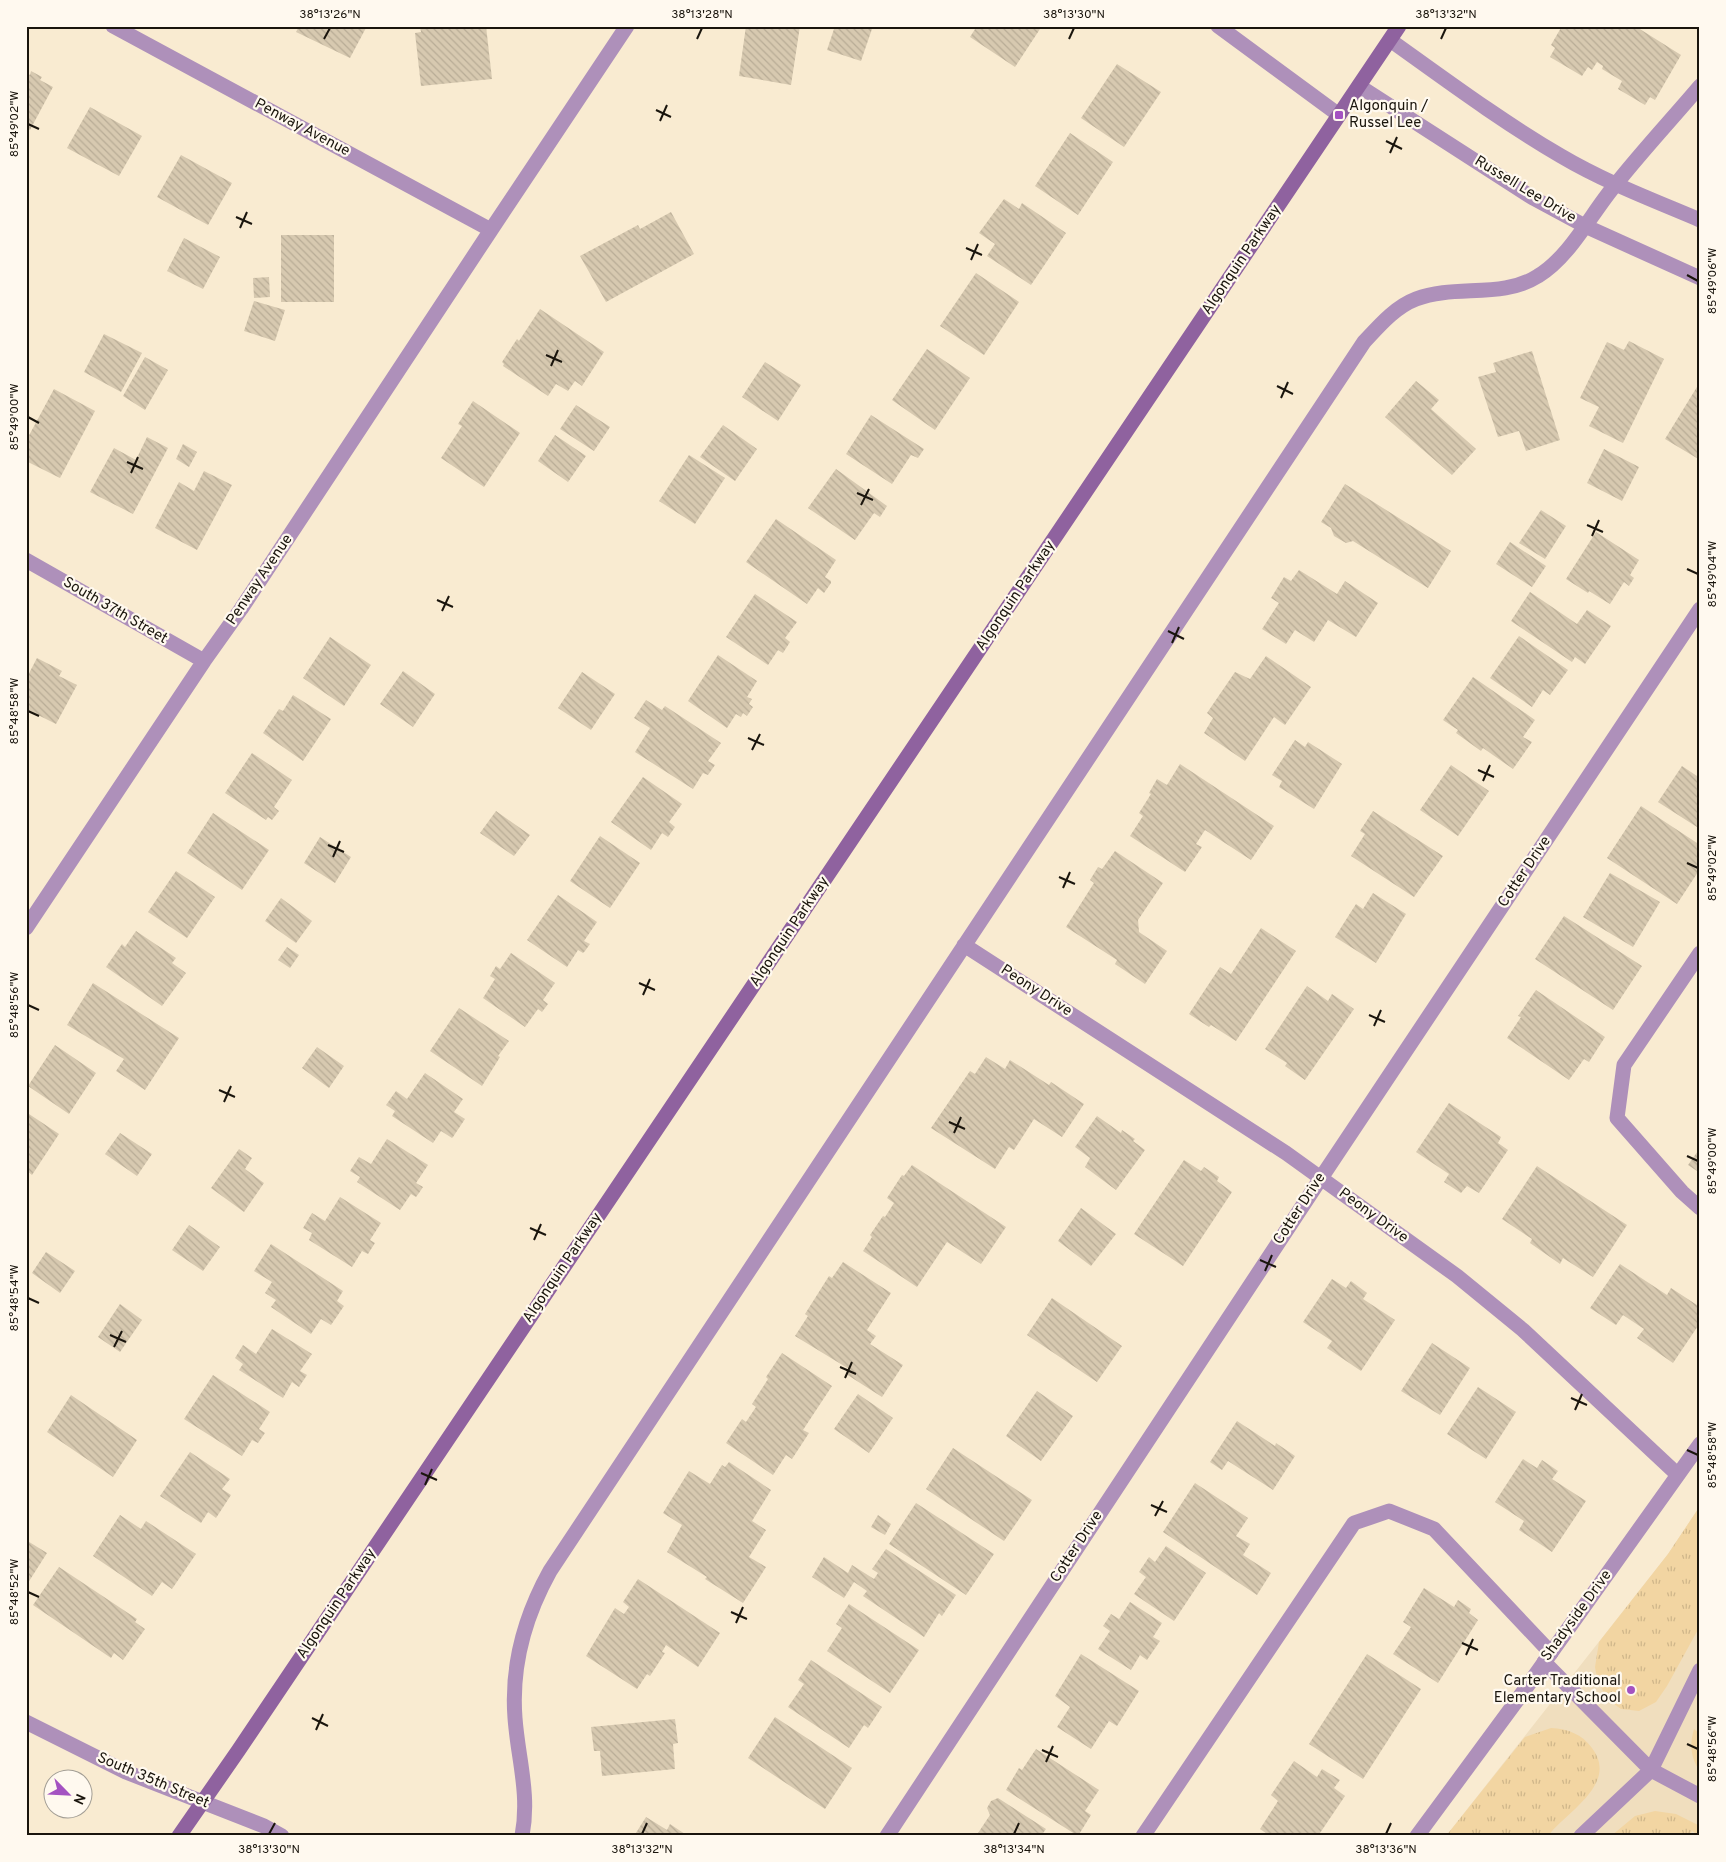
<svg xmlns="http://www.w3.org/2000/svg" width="1726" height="1862" font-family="Overpass,sans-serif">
<defs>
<pattern id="grass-tufts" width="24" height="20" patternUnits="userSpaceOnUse" patternTransform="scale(1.25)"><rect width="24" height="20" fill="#f2d5a2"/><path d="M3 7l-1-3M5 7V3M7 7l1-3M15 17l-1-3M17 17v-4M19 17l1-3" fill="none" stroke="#cfb68a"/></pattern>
<pattern id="building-back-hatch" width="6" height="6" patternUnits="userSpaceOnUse" patternTransform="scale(1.25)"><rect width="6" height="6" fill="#d7c9b0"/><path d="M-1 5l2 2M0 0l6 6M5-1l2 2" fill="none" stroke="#b8ac96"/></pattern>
</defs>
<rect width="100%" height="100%" fill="#f9ebd1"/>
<path fill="#f0debe" d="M1700,1506V1836H1446L1668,1554Z"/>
<path fill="url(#grass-tufts)" d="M1700,1506V1626L1667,1686L1656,1702L1639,1711L1621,1709L1607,1699L1597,1679L1595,1667L1599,1642L1668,1554Z
M1551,1728C1568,1729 1582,1734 1592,1748C1619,1784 1567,1811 1548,1836H1446L1525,1737Z
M1694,1729L1700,1734V1772C1691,1758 1689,1746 1694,1729Z
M1655,1811L1676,1814L1700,1826V1836L1692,1831L1689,1836H1611L1635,1816Z"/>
<path fill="url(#building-back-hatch)" d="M299,26H367L350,58L296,32Z
M420,26H486L492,79L421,86L415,33L421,32Z
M746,26H800L791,85L739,76Z
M835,26H873L861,61L827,50Z
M977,26H1042L1015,67L970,37Z
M1562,26H1635L1681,55L1655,100L1650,97L1645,105L1618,89L1622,81L1602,69L1603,66L1597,62L1592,70L1588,67L1582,76L1550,57L1555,48L1551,45Z
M1117,64L1161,92L1124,147L1081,118Z
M31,71L42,77L40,80L53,87L30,130L26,128V73L30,75Z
M90,107L142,136L119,176L67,148Z
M1070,133L1113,162L1078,215L1035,186Z
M181,155L232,183L208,225L157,197Z
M1004,199L1019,209L1022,203L1066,233L1031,285L987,256L995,244L979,233Z
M671,212L694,254L606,302L580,256L638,225L640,229Z
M281,235H334V302H281Z
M184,238L220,257L203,289L167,271Z
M976,273L1019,302L984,355L940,326Z
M269,277L270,297L254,298L253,278Z
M254,301L285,310L275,341L244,331Z
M540,309L604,352L582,386L575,381L568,391L556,384L548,396L503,366L504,364L502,362L517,339L519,341Z
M104,334L142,353L121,392L84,372Z
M1629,341L1664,359L1623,443L1589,426L1599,407L1580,398L1607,342L1624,350Z
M927,349L970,378L935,430L892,400Z
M1532,351L1560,440L1526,451L1519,431L1498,437L1478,377L1496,372L1493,363Z
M145,357L168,370L145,410L123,396Z
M765,362L801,385L778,421L742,397Z
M1416,381L1439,400L1431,409L1476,449L1452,475L1385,417Z
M1700,382V460L1665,439Z
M54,389L95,411L60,478L26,461V441Z
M473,401L520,433L484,487L441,458L462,426L458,424Z
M576,405L610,427L594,451L560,429Z
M871,415L924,449L918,458L911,455L892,484L846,454Z
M723,425L757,449L735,481L700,457Z
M555,435L586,456L568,482L538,461Z
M147,437L168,448L133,514L90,492L114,448L136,460Z
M183,444L197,452L189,467L176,459Z
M1604,449L1639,467L1622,501L1587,483Z
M689,455L725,478L695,524L659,501Z
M836,469L887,506L880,517L874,513L855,540L808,508Z
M204,471L232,485L197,550L155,528L179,482L194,491Z
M1345,484L1451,551L1428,588L1353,541L1346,543L1334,536L1331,528L1321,522Z
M1541,510L1566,526L1545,559L1519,543Z
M776,519L836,560L825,577L831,581V583L824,593L818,588L807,604L746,562Z
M1596,532L1639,560L1630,575L1634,578L1629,586L1624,582L1610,604L1589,591L1588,593L1566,579Z
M1510,542L1546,566L1532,587L1496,564Z
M1299,570L1337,594L1345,581L1378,603L1356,637L1328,620L1314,642L1295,630L1286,644L1262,629L1279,603L1271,598L1284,577L1291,581Z
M1530,592L1577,624L1587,610L1611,626L1585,664L1575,657L1572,662L1511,621Z
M755,594L797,622L785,638L790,642L783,653L778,650L768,665L726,637Z
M1519,636L1568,670L1550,695L1543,690L1532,707L1490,678Z
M330,637L371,665L344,706L303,678Z
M718,655L757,681L747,697L752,699L749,704L753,707L747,716L743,713L741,717L736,714L727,728L688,701Z
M1266,656L1311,687L1285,725L1274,717L1245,761L1204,733L1213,718L1207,713L1235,672L1250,679Z
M37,658L62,671L59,676L77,685L56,724L26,709V679Z
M403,671L435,694L413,727L380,704Z
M582,672L615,694L591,730L558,708Z
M1473,677L1535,720L1523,737L1532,742L1513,769L1483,748L1481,751L1456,733L1458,730L1443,720Z
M293,695L331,719L303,761L263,733L279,709L283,711Z
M646,700L662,710L665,706L721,743L708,761L715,765L708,775L703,773L693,789L635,752L650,728L634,718Z
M1295,740L1305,747L1308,742L1342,764L1314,809L1279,787L1282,781L1272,775Z
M252,753L292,780L274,807L279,811L272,820L268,817L266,820L225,793Z
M1180,764L1274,826L1251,860L1205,830L1196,844L1202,847L1185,872L1130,836L1143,816L1139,813L1151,794L1149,793L1157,779L1167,785Z
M1451,765L1489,791L1458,836L1420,810Z
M1682,766L1700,778V829L1658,802Z
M643,777L682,804L669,822L675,827L668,837L662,833L651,850L611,822Z
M1641,806L1700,845V869L1677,904L1607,858Z
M496,811L530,835L514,856L480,833Z
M1373,811L1443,856L1414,897L1351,856L1365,834L1360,831Z
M213,813L269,850L242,890L187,853Z
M600,836L640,863L610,908L570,881Z
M320,837L351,857L335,883L304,863Z
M1115,851L1163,883L1138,920L1139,932L1167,951L1145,984L1115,964L1117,960L1066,927L1094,883L1090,880L1098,867L1102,869Z
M176,871L215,897L187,938L148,912Z
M1610,873L1660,902L1633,947L1583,917Z
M1373,893L1406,914L1376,963L1335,937L1356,904L1363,909Z
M558,895L597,922L584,941L590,944L585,951L583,953L578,950L567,967L527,940Z
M281,898L312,921L296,943L265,921Z
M1564,916L1642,966L1613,1010L1535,959Z
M1261,928L1296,951L1236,1041L1211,1025L1209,1027L1189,1014L1220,967L1231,974Z
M136,931L176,958L172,963L186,973L162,1006L106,967L122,944L125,947Z
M287,947L299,955L290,968L278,960Z
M511,953L555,983L543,1000L548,1004L542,1012L538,1009L525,1027L483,998L495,979L490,976L496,966L500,969Z
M93,983L179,1038L145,1090L116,1071L124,1059L67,1025Z
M1307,986L1328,1001L1332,994L1354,1009L1305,1080L1285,1066L1287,1063L1265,1049Z
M1536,990L1605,1037L1589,1062L1584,1059L1569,1080L1507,1038L1521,1017L1518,1016Z
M459,1008L509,1041L498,1056L500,1057L482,1086L430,1051Z
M55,1045L96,1073L69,1114L28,1086Z
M317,1047L344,1066L329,1088L302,1068Z
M986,1057L1005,1069L1010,1060L1049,1085L1051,1082L1084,1104L1062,1137L1034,1119L1014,1150L1009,1147L995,1169L931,1128L970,1071L975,1074Z
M425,1073L463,1099L454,1112L465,1119L453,1137L452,1138L441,1131L433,1143L392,1116L395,1111L386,1105L396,1091L407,1099Z
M1449,1103L1501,1137L1498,1143L1508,1150L1479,1193L1467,1186L1461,1193L1444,1182L1449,1174L1416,1152Z
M26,1112L59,1134L32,1175L26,1170Z
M1097,1116L1121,1133L1122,1130L1135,1139L1133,1141L1145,1150L1116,1190L1085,1167L1090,1158L1075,1147Z
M120,1133L152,1154L137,1176L105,1154Z
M387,1139L428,1165L416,1183L423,1187L419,1193L416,1197L411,1194L400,1210L357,1182L360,1177L350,1171L359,1157L371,1164Z
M1700,1148V1173L1688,1165Z
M239,1149L252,1158L245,1169L264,1183L244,1212L211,1188Z
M1184,1160L1201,1171L1204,1167L1219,1177L1217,1181L1232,1192L1183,1266L1134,1234Z
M912,1165L1006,1227L981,1264L947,1242L917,1287L863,1251L872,1237L870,1235L883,1216L885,1217L894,1203L887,1198L902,1175L904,1176Z
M1537,1166L1627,1225L1593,1277L1563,1258L1560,1264L1530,1243L1532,1239L1502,1219Z
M340,1197L381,1223L370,1240L375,1243L368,1254L362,1251L352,1267L309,1240L312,1233L303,1228L312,1213L325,1221Z
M1081,1208L1116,1234L1091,1266L1058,1241Z
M189,1225L220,1247L203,1271L172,1250Z
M271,1244L343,1291L337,1301L344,1306L331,1325L321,1319L311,1334L271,1307L276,1300L265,1293L272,1282L254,1271Z
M46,1252L75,1271L60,1293L32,1273Z
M843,1262L891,1293L867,1330L876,1336L870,1344L903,1365L882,1397L846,1374L849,1369L795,1336L808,1316L805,1314L829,1276L832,1278Z
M1620,1264L1667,1295L1671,1288L1700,1307V1323L1673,1363L1637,1338L1644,1329L1623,1315L1616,1325L1590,1308Z
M1332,1279L1346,1288L1351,1281L1367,1293L1363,1299L1395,1320L1361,1371L1327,1348L1332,1341L1303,1322Z
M1052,1298L1122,1346L1097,1382L1027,1335Z
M120,1304L142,1320L120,1352L98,1337Z
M272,1329L312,1354L300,1371L307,1375L299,1387L292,1382L283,1398L239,1370L243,1364L235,1358L243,1345L256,1354Z
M1432,1343L1470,1368L1440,1415L1401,1391Z
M782,1353L832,1386L803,1430L809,1433L792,1459L786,1455L773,1475L726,1443L742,1419L746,1422L756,1407L752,1404L768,1379L766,1377Z
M213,1375L270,1412L259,1429L265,1433L258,1443L252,1440L242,1456L184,1419Z
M1478,1387L1516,1412L1486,1459L1447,1434Z
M1037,1391L1073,1416L1041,1461L1006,1436Z
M858,1394L893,1418L869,1453L834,1429Z
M71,1395L137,1440L113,1477L47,1432Z
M1237,1421L1275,1446L1276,1443L1295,1456L1273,1490L1228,1461L1222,1470L1210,1462Z
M953,1448L1032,1500L1004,1541L926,1489Z
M190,1452L230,1479L222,1489L231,1495L216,1518L208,1512L201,1523L160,1496Z
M1523,1459L1537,1468L1542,1460L1558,1471L1552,1479L1586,1501L1552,1552L1519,1530L1524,1521L1495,1502Z
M729,1462L771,1490L752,1521L766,1530L749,1557L766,1567L743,1603L705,1579L707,1577L667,1552L682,1525L663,1513L689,1471L710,1484L722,1465L725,1467Z
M1195,1483L1248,1518L1236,1536L1250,1544L1243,1555L1271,1573L1257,1595L1163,1532Z
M916,1503L994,1554L966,1595L889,1544Z
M120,1515L141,1529L146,1521L196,1554L172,1589L162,1582L152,1596L93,1556Z
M878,1515L891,1524L885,1535L871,1527Z
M26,1540L47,1553L26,1586Z
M1166,1546L1206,1573L1174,1621L1134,1594L1146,1577L1139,1572L1149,1557L1155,1562Z
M886,1549L956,1595L942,1616L939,1613L924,1637L863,1596L867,1591L854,1582L844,1598L812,1577L824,1557L848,1573L852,1565L874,1579L878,1573L872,1569Z
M59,1567L137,1619L135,1622L145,1629L123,1660L114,1653L111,1658L33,1605Z
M638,1579L720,1633L698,1667L666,1645L662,1652L665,1653L650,1676L647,1674L637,1689L586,1656L615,1608L624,1614L629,1607L623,1602Z
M1424,1588L1454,1607L1458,1600L1471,1609L1469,1613L1478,1620L1438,1683L1393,1654L1411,1627L1403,1622Z
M1130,1602L1162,1623L1153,1637L1160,1641L1147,1660L1140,1655L1131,1670L1098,1649L1110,1631L1103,1626L1111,1614L1119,1619Z
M849,1604L919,1650L890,1693L827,1651L842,1628L836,1624Z
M1081,1654L1139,1691L1117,1726L1109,1721L1091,1749L1057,1727L1070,1707L1055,1696Z
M1367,1654L1421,1689L1363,1779L1309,1744Z
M811,1660L882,1707L868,1728L864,1725L849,1748L788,1707L804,1684L798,1680Z
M775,1717L852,1768L825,1809L748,1758Z
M675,1719L678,1743L673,1744L675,1769L602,1776L600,1751H594L591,1727Z
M1036,1749L1099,1790L1085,1811L1091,1815L1078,1836L1006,1790L1019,1768L1022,1770Z
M1294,1761L1317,1777L1322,1769L1340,1780L1334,1788L1345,1796L1318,1836H1270L1260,1829L1278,1801L1271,1795Z
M998,1798L1046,1829L1041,1836H976L990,1815L987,1808L991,1801Z
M646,1817L667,1830L670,1824L688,1836H634Z"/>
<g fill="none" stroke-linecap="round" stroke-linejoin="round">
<path stroke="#ae90ba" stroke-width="15" d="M1218,26L1339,115
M1700,953L1624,1065L1617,1118L1682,1192L1700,1208
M1544,1662L1651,1770L1700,1796
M1143,1836L1354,1523L1389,1511L1434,1529L1551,1653
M1581,1836L1651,1770L1700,1670"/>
<path stroke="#ae90ba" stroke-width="15" d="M113,26L491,230L627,26
M1390,40C1446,80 1501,121 1561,156C1605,182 1653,200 1700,220
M1359,86L1533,198L1585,226L1700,278
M26,560L204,661
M26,928L204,661L241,609L491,230
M964,945L1286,1153L1457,1276L1523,1330L1678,1475
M26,1722L126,1772L264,1826L282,1836
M522,1836C530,1794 518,1759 515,1718C511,1666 525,1616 550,1571L1364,342C1379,326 1395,307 1416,299C1455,284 1502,299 1538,276C1570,257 1592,212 1616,184C1643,150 1672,119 1700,86
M887,1836L1321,1178L1700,609
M1417,1836L1518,1699L1700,1444"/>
<path stroke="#8f629f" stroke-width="15" d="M179,1836L238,1751L1399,26"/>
</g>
<path fill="none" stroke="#1a150d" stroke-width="2" d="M324,39L330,28M697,39L702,28M1069,39L1074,28M1441,39L1446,28M656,110L671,117M660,121L667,105M28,124L39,129M1386,141L1402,149M1390,153L1397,137M236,217L252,224M240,228L247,212M966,248L982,255M971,260L978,244M1687,275L1698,281M546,355L562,362M551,366L558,350M1277,386L1293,394M1281,398L1288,382M28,417L39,423M127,462L143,469M131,473L138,457M857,493L873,500M861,505L869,489M1587,525L1603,532M1592,536L1599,520M1687,569L1698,574M437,600L453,607M442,611L449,596M1168,631L1184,639M1172,643L1179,627M28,711L39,716M748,738L764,745M752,750L760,734M1478,770L1494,777M1483,781L1490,765M328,845L344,852M333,857L340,841M1687,863L1698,868M1059,877L1075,884M1063,888L1070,872M639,983L655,990M643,995L650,979M28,1005L39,1010M1369,1015L1385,1022M1374,1026L1381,1010M219,1090L235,1097M224,1102L231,1086M949,1122L965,1129M954,1133L961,1117M1687,1156L1698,1161M530,1228L546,1235M534,1240L541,1224M1260,1260L1276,1267M1265,1271L1272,1255M28,1298L39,1303M110,1335L126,1342M114,1347L122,1331M840,1367L856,1374M845,1378L852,1362M1571,1398L1587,1405M1575,1410L1582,1394M1687,1450L1698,1455M421,1473L437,1480M425,1485L432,1469M1151,1505L1167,1512M1155,1516L1163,1501M28,1592L39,1597M731,1612L747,1619M736,1623L743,1607M1462,1643L1478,1650M1466,1655L1473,1639M312,1718L328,1726M316,1730L323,1714M1687,1744L1698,1749M1042,1750L1058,1757M1046,1762L1053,1746M269,1834L275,1823M642,1834L647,1823M1014,1834L1019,1823M1386,1834L1391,1823"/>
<g fill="#a452c1" stroke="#fff9ef" stroke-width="2">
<rect x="1334" y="110" width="10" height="10" rx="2.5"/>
<circle cx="1631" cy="1690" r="5"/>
</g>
<g text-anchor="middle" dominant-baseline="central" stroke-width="4.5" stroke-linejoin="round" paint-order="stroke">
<g font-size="15" fill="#1a150d" stroke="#fff9ef" text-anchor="start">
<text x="1349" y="106">Algonquin /<tspan x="1349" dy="17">Russel Lee</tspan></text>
<text x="1621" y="1681" text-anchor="end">Carter Traditional<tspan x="1621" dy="17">Elementary School</tspan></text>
</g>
<g font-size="15" fill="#1a150d" stroke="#fff9ef">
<text transform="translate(302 128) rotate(28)">Penway Avenue</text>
<text transform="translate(1525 190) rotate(31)">Russell Lee Drive</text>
<text transform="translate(1242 260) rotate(-56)">Algonquin Parkway</text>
<text transform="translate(260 580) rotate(-56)">Penway Avenue</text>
<text transform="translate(1016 596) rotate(-56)">Algonquin Parkway</text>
<text transform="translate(115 611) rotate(30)">South 37th Street</text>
<text transform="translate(1525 872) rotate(-56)">Cotter Drive</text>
<text transform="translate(790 932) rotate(-56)">Algonquin Parkway</text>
<text transform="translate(1036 991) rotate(33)">Peony Drive</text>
<text transform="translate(1300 1209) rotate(-57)">Cotter Drive</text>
<text transform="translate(1373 1216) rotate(36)">Peony Drive</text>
<text transform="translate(563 1268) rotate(-56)">Algonquin Parkway</text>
<text transform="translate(1077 1547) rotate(-57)">Cotter Drive</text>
<text transform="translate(337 1604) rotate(-56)">Algonquin Parkway</text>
<text transform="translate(1577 1616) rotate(-54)">Shadyside Drive</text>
<text transform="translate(153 1781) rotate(23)">South 35th Street</text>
</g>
</g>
<rect width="1726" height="1862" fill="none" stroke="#fff9ef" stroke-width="55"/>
<g transform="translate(68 1794) rotate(114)"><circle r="24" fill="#fff9ef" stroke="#a39e95"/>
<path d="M0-4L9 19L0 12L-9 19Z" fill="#a452c1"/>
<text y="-8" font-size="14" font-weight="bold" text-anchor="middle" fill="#1a150d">N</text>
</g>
<rect x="28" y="28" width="1670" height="1806" fill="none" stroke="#1a150d" stroke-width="2"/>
<g font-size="12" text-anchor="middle" fill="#1a150d">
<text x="330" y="18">38°13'26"N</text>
<text x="702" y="18">38°13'28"N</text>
<text x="1074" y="18">38°13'30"N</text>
<text x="1446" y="18">38°13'32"N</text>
<text transform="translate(14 124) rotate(-90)" y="4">85°49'02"W</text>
<text transform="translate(1712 281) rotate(-90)" y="4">85°49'06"W</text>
<text transform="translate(14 417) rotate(-90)" y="4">85°49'00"W</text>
<text transform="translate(1712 574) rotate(-90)" y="4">85°49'04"W</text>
<text transform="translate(14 711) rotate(-90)" y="4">85°48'58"W</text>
<text transform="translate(1712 868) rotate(-90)" y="4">85°49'02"W</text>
<text transform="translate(14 1005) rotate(-90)" y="4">85°48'56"W</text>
<text transform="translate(1712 1161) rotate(-90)" y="4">85°49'00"W</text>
<text transform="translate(14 1298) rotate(-90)" y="4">85°48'54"W</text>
<text transform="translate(1712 1455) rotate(-90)" y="4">85°48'58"W</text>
<text transform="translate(14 1592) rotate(-90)" y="4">85°48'52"W</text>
<text transform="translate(1712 1749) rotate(-90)" y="4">85°48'56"W</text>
<text x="269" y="1853">38°13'30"N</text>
<text x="642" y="1853">38°13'32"N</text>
<text x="1014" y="1853">38°13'34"N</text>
<text x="1386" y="1853">38°13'36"N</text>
</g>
</svg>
